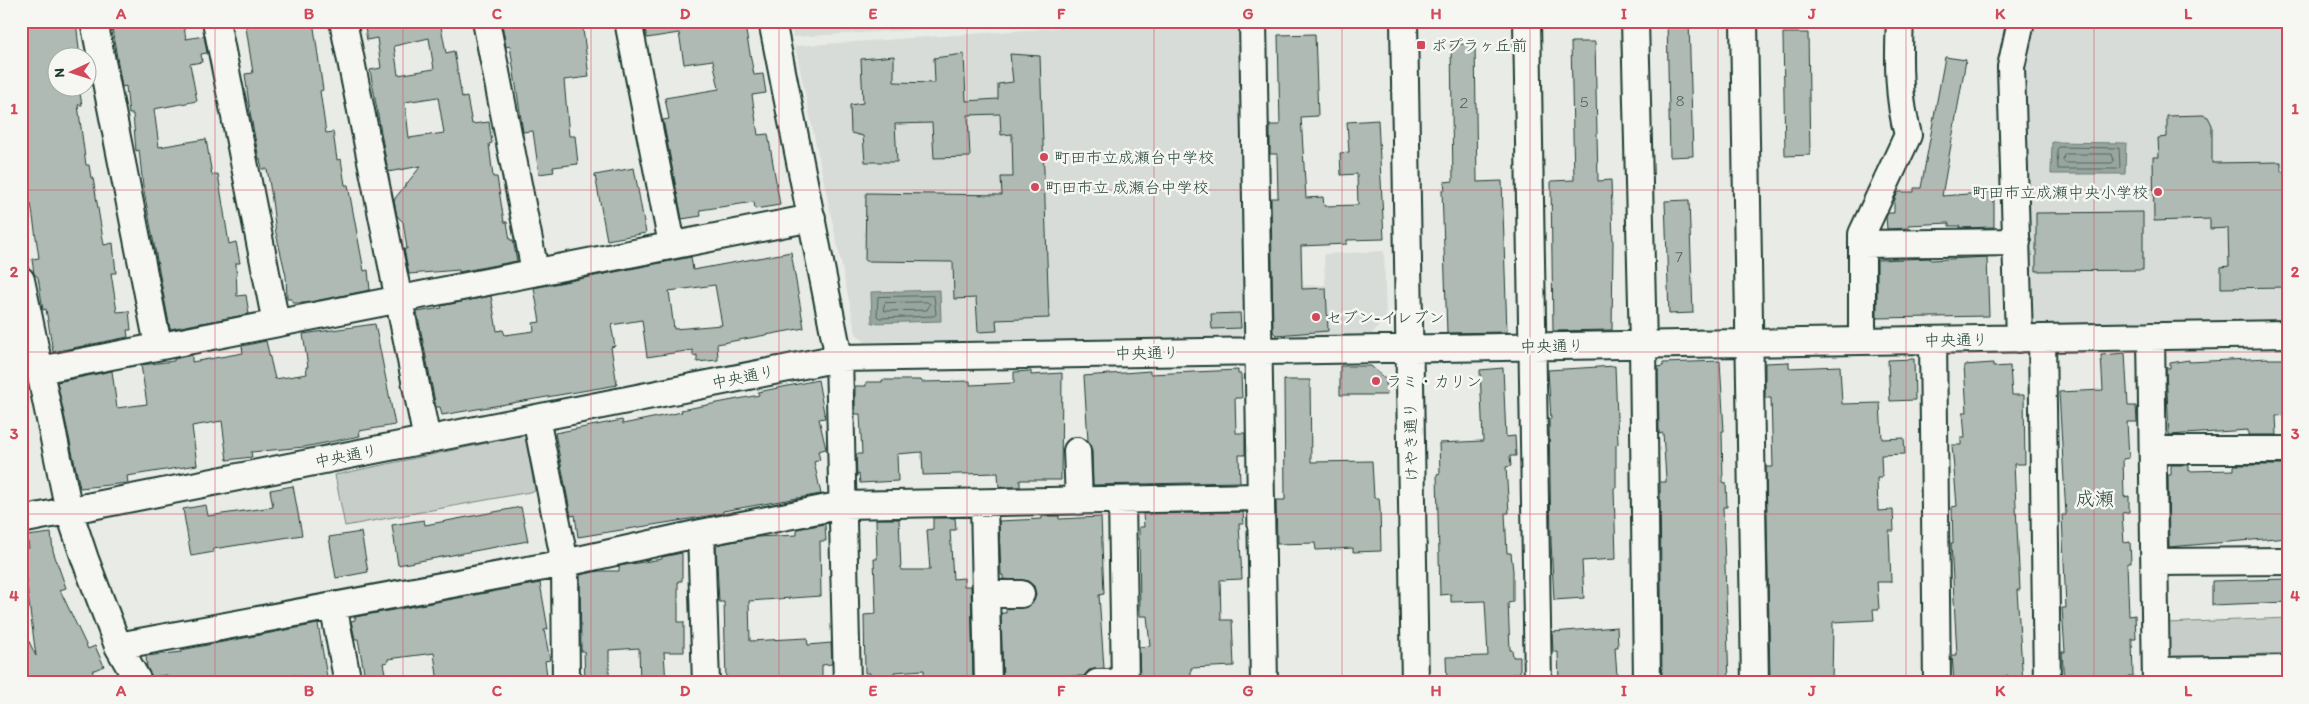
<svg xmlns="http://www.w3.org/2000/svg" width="2309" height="704" font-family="Itim,'Klee One',sans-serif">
<rect width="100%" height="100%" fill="#e9ebe7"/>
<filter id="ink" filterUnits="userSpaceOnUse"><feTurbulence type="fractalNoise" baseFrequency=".02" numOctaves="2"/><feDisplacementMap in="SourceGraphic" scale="10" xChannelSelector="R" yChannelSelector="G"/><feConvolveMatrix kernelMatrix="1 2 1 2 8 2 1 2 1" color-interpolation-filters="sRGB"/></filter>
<g filter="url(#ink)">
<path fill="#d8dcd8" d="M790,21H1062L793,37Z
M1159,21H1243L1247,328L1239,337L865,342L856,334L795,46Z
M2036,21H2288V319L2036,324L2030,317L2026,67Z
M1384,251L1386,318L1371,335L1289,338L1288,286L1325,285L1324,254Z"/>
<path fill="#c7cec9" stroke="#73867e" d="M525,435L535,491L345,526L335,475Z
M2288,618V653L2174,658L2168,655L2166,623Z"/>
<path fill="#99a6a0" stroke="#687c75" d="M2052,142L2126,143L2125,174H2051Z
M940,290L941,321L872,323L871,292Z"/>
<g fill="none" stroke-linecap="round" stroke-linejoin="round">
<path stroke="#50675f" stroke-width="1" d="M2059,147L2119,148L2120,167L2118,169H2058L2057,150Z
M2065,154H2112L2114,161L2112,163H2065L2063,160Z
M934,296L936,314L934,316L879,318L877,316L878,297Z
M927,302L930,304L927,310L885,311L883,309L885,303Z"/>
</g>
<path fill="#b0bab5" stroke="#1f3d34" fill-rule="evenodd" d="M43,21H76L80,58H58V88H79L82,105H78L86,165H89L91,178H93L104,245L113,243L116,273H111L117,312L129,311L131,330H127L128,337L53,352L46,309L43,310L38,277L34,274L32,259L39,258L31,203H26L24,183H21V24Z
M132,21H183L186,39L204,36L207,53L201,54L202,62L190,64L197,101L154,109L159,147L206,139L212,175L218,174L229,244L236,242L240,263H236L237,296L246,295L249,314L170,329L143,186L139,150L136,151L133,114H129L126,86L122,87L112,28H116L115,24Z
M245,21H313L323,90L320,91L326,133L333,132L337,160L341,159L345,185H348L364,271L368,270L370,290L305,303H292V299H287L286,276L276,233L271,192L267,169H262L260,159H259L250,112L245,74L253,73Z
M364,21H440L446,53L454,51L462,98L467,97L472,124L489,122L492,143L489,144L493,177H497L504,222H507L510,240H513L517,261L459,272V270L409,274L404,249H407L403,222L397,216L394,201L396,197L421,166L388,172L370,70L381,68L377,38L367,40ZM429,38L434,69L398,75L394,46ZM438,97L444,133L409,138L405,102Z
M522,21H582L589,77L564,80L569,136H575L578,164L553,167L554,172L539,174L533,131L523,132L510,46L506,47L502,24Z
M643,21H744L754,75L763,74L766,93L752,95L758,135L768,134L780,205L755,209L754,202L700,210L701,216L682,219L663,120L669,119L665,98L719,89L713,60L684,64L679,33L647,38Z
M1667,21H1689L1693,156L1670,157Z
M1783,33H1808L1810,155L1785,156Z
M1315,34L1318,116L1301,117L1306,198L1323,197L1324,206L1358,205L1357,174L1341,175L1340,153L1349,152L1347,122L1378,120L1384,239L1347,240V244L1301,246L1302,289L1326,288L1328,331L1276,335L1273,332L1271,198H1278L1277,154H1270V125H1280L1278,35Z
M1571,42H1595L1598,181L1611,180L1613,243L1612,330L1553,331L1551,181L1574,180Z
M1451,44H1475L1477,182L1502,181L1507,332L1447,333L1442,190H1445L1444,182L1453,181Z
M964,54L966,101L998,99V84L1013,82L1010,54L1040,56L1049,318L996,320L997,331L978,332L976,298L954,299L953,262L865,261L866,193L1002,195L1001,177H1013L1012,134L1001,135L1000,114L968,115L970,157L934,158L932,123L895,124L897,162H865L863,136L851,133L850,105L863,103L861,59L894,56V82L935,83L934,58Z
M1945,57L1966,60L1942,196L1994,192V227L1960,228V226H1949V223L1908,225L1909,228L1887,229L1886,217L1888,213H1894V202L1898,192H1914V188H1921Z
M2203,115L2208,117L2212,125V163L2281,162V172L2288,171V259H2284L2286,287L2221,288V267L2229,266L2228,228L2210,229V219L2154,221L2153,157H2159L2158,138L2167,137V116Z
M634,168L646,233L607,240L595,175Z
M1689,200L1693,313L1669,314L1665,201Z
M2143,212V270L2036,271V213Z
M791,252L804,328L717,344L718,360L697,362V355L693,356V350L647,357L642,320L611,325L615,346L611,347L617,385L442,415L440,407H436L417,312L442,308L441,306L491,296L497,331L503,330L505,335L534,331L533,323L540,322L534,288L691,257L693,270ZM715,285L722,325L674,329L669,291Z
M1987,257L1989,316L1877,318V260L1930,258L1931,260Z
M1240,313L1241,328L1212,329L1211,314Z
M375,324L395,425L359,431L360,436L304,447L251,452L252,457L227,460L222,421L192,426L197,465L127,476L128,483L80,488L57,382L112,371L117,408L147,404L141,365L174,361V359L192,355V362L243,353L242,346L266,341L275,379L307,374L306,367H308L303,334Z
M2125,353L2128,406H2136L2137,422H2127L2129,458L2123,459L2124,497L2129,496V512L2122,513L2124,543L2130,542L2131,563H2127L2129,616L2135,615L2136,639H2132L2133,676H2128L2129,683H2064L2062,652H2065L2062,608H2066L2062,515H2066L2059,392L2103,390L2101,355Z
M2268,358V359H2288V415L2276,416L2277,435H2248V430L2169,435L2166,368H2170V363L2189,360V362Z
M1914,359L1915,400L1890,401L1888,360Z
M1720,361L1724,431H1722L1723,482L1726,483L1727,507H1723L1729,683H1662L1660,482H1666V478L1663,433L1659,434L1658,367L1663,366V363Z
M1789,362V368L1840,366L1842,404L1880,403L1882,439L1904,438L1905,454L1881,455L1882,478H1877L1878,511L1893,510L1894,531H1889L1891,582H1877L1879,609H1873L1874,620L1833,622L1832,683H1775V679H1770L1766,467H1773L1771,398H1765V363Z
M1993,363V367L2010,366L2012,395H2024L2025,464H2014L2020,590H2017L2023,683H2009L2008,676L1976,678L1977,683H1954L1952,655H1957L1951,543H1953L1952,507L1957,506L1952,445H1961V438H1965L1963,412H1967L1964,365Z
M1340,366H1371L1386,380L1387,395H1340Z
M1615,366L1618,444L1616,445V488H1614L1616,559L1582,561L1584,598L1554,600L1551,542L1549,419H1551L1548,370Z
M1503,368L1506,437L1515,436L1516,456H1510L1511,466L1506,467L1509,513H1505L1507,553H1511L1513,571V602L1508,603L1510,650H1512L1513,657H1520V674H1512L1513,683H1447L1446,657L1488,656L1485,601L1451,602V594L1440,595L1437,474L1440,473L1439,443L1483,441L1480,370Z
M1238,370V374H1241L1242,398H1235L1236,433H1245V455H1239L1240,482L1093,485L1092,450L1088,441L1084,376L1150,371V374Z
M1031,371V375L1062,373L1061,480H1020V487H999L998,473L923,475L922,452L897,454L898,481L860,483L859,474L857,475L856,454H862L860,414H855V386H866V382H882V380H921L922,382L970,381V385L1014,383V372Z
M818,380L825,418L819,419L826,449L818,451L820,460L814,462L821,494L723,511V513L702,517L578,537L575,515L571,516L555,433L622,420L623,424L682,412L681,410L759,395L758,392Z
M1284,380H1310L1311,462L1372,461L1374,498H1379L1380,508L1381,551L1353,552V548L1316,550L1315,543L1277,544L1276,500H1285Z
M2171,465H2189V471L2234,470V465H2288V537L2169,547L2168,475H2171Z
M293,486L302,535L213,549L214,552L191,556L183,509L206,505L208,516L273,507L270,490Z
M521,507L528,541L398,565L392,525L424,520L425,525Z
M1243,512L1244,524H1239L1242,579L1220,580L1221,620H1232L1234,666L1191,668V683H1140L1139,647L1150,646L1147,616H1140L1139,527H1144L1143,514Z
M1042,516H1059V519L1101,517L1104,594L1099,595L1104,668L1089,670L1084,676H1066V682L1003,683L1001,613H1006V609L1028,607L1034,601L1036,594L1034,586L1028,581L1003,579V575H1001L999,521L1042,519Z
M933,518H955L956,530H950L953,579L964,578V586H971L973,683H925L924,670L894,672L895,683H870V673H865L864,615L876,614L874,559H877L876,519H899L901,570H930L927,530L933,529Z
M825,524L826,541H820L821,596L749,601L750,641L807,638L808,645L831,643L832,664L822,665V683H726L724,602H719L716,545L757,537L797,535V529Z
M361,532L368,572L336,578L329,537Z
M51,533L53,551L66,588L60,590L88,649L95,646L104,666L92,671L99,683H21V625L36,656L22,549L29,548L27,536Z
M682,553V581H678V622H684V652H664L666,683H640L639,648L609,650V683H585L584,651H581L580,575L599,571H619V566L662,559V557Z
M2288,579V602L2212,605V581Z
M540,583L548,629L544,630L550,660L545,661L548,683H438L434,653L388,659V662L383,663L387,683H366L358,639H355L351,621L355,620V617Z
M318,624L328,683H301L300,680L297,681L296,675L249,683H167V675L152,677L147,668L146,656L182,652L181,650Z
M1617,627L1618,647H1615L1617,676L1559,682L1558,652H1553L1552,632Z"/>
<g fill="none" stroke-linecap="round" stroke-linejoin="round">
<defs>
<path id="minor" d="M94,21L158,345
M216,21L276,323
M343,21L427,440
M486,21L535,271
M628,21L672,244
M772,21L839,358L847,683
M1253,21L1264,683
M1404,21L1415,683
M1527,21L1538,683
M1635,21L1643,345L1647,683
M1744,21L1755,683
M1862,244L2017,242
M21,280L69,511L85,559L118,646L139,683
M2151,336L2156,683
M2042,338L2047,683
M2019,339L2011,67L2021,21
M1933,340L1937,683
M1862,341V234L1908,135C1898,98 1898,60 1900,21
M40,370L812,218
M536,418L565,563L566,683
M2153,450H2288
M1077,451L1079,501
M1122,500L1125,683
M984,504L988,683
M21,520L839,358L2288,334
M701,533L706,683
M2155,562L2288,561
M986,594H1021
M333,605L348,683
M118,646L565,563L701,533L843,505L1259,497
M2156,671L2288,669
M1097,683L1125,682"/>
</defs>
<use href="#minor" stroke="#1f3d34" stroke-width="30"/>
<use href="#minor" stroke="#f6f6f2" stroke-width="26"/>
</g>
</g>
<path fill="none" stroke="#d1495b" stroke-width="1" stroke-opacity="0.55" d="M215,21V683M403,21V683M591,21V683M779,21V683M967,21V683M1154,21V683M1342,21V683M1530,21V683M1718,21V683M1906,21V683M2094,21V683M21,190H2288M21,352H2288M21,514H2288"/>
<g fill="#d1495b" stroke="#f6f6f2" stroke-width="2">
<rect x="1416" y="40" width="10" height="10" rx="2.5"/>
<circle cx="1044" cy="157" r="5"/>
<circle cx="1035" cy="187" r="5"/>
<circle cx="2158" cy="192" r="5"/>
<circle cx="1316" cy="317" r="5"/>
<circle cx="1376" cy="381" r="5"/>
</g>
<g text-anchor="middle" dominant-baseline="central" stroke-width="5" stroke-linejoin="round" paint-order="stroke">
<g font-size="14" fill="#435c54">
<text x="1680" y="101">８</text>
<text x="1584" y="102">５</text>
<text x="1464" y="103">２</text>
<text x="1679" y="257">７</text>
</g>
<g font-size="16" fill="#1f3d34" stroke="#f6f6f2" text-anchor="start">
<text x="1431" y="45">ポプラヶ丘前</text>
<text x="1054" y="157">町田市立成瀬台中学校</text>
<text x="1045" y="187">町田市立 成瀬台中学校</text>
<text x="2148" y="192" text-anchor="end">町田市立成瀬中央小学校</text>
<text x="1326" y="317">セブン-イレブン</text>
<text x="1386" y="381">ラミ・カリン</text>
</g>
<g font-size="16" fill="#1f3d34" stroke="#f6f6f2">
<text transform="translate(1956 340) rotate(-1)">中央通り</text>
<text transform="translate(1552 346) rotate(-1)">中央通り</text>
<text transform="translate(1147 353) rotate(-1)">中央通り</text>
<text transform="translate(743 377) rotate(-11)">中央通り</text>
<text transform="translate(1411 442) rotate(-91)">けやき通り</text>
<text transform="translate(346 456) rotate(-11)">中央通り</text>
</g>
<g font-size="19" fill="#1f3d34" stroke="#f6f6f2">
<text x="2095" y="498">成瀬</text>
</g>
</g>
<rect width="2309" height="704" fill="none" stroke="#f6f6f2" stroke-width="55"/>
<g transform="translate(72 72) rotate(266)"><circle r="24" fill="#f6f6f2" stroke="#a0aca6"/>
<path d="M0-4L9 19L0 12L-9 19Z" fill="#d1495b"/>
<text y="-8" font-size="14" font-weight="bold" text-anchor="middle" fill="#1f3d34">N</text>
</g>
<rect x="28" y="28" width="2254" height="648" fill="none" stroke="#d1495b" stroke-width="2"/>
<g font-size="16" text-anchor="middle" font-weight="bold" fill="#d1495b">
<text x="121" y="19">A</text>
<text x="309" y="19">B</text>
<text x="497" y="19">C</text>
<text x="685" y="19">D</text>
<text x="873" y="19">E</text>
<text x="1061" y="19">F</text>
<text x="1248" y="19">G</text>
<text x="1436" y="19">H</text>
<text x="1624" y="19">I</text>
<text x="1812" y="19">J</text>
<text x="2000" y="19">K</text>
<text x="2188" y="19">L</text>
<text x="14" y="114">1</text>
<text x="2295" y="114">1</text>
<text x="14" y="277">2</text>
<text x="2295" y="277">2</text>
<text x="14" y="439">3</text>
<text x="2295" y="439">3</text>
<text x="14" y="601">4</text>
<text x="2295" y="601">4</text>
<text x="121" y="696">A</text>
<text x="309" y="696">B</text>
<text x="497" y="696">C</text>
<text x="685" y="696">D</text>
<text x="873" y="696">E</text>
<text x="1061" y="696">F</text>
<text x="1248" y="696">G</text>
<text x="1436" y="696">H</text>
<text x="1624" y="696">I</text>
<text x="1812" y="696">J</text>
<text x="2000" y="696">K</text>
<text x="2188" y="696">L</text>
</g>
</svg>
